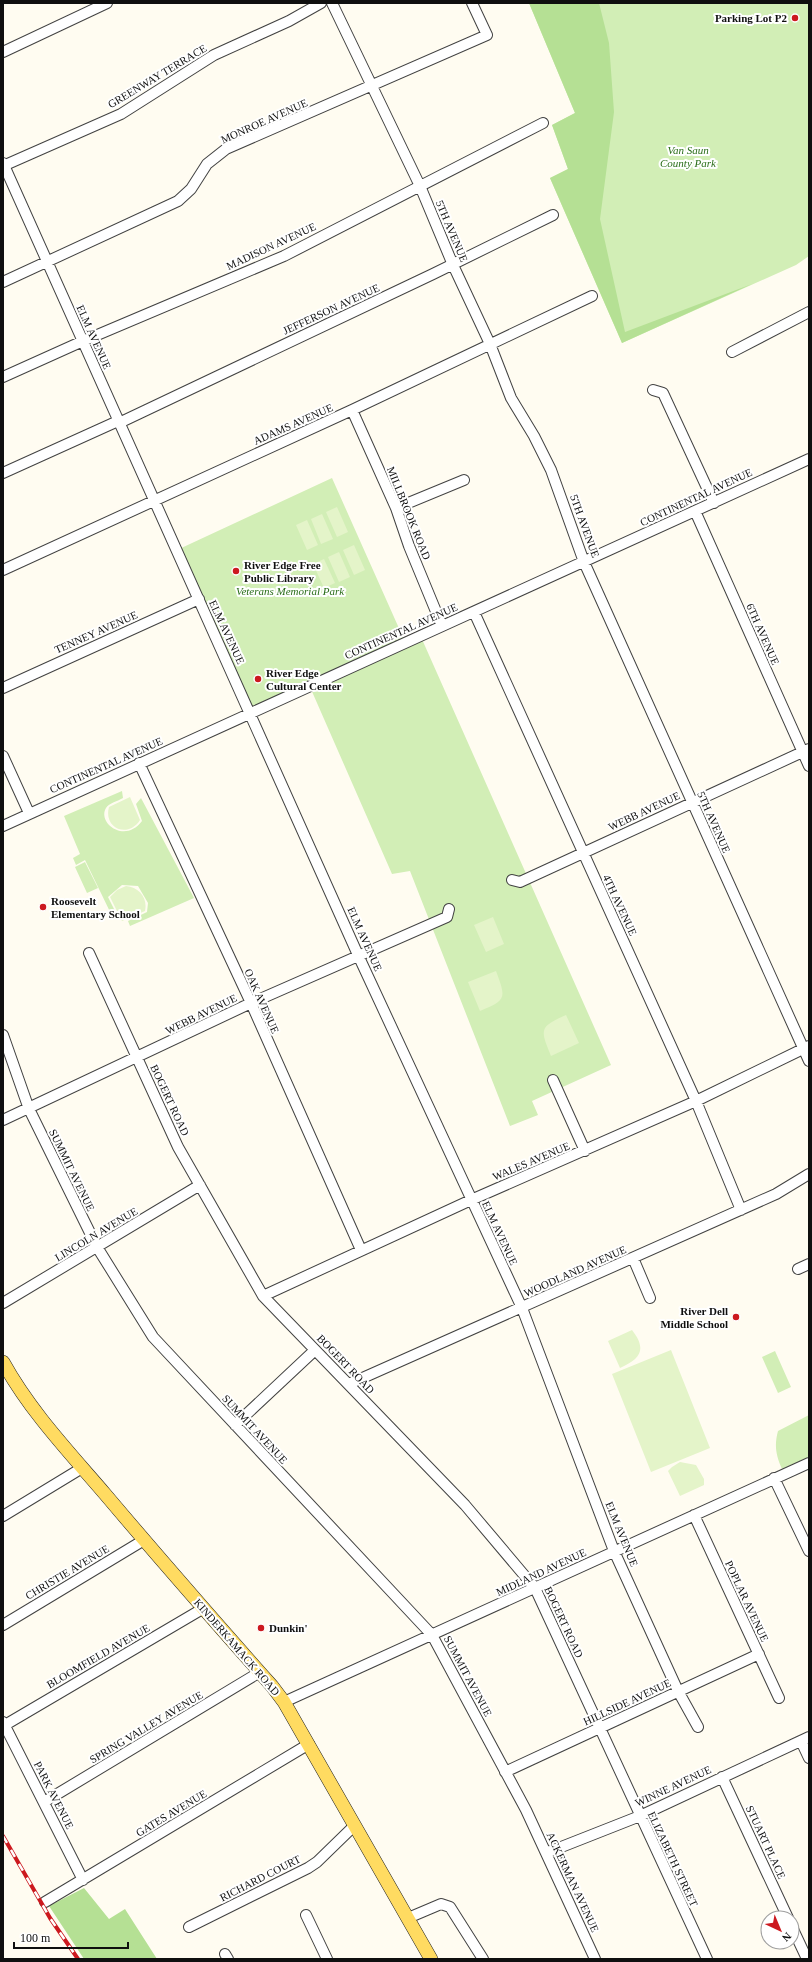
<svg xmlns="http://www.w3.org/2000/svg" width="812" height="1962" font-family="'Times New Roman',serif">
<rect width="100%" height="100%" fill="#fffcf1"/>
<path fill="#d2eeb6" d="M529,3H809V256L796,265L622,343L550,178L568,169L552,125L575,113Z
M332,478L406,644L421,637L611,1065L532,1101L538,1115L510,1126L410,871L392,874L310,687L252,713L177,550Z
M122,791L123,798C118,801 109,803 106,808C97,823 125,844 142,821L136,804L141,798L194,898L130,926L128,921L147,912L148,903L138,886L122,885L108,897L117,915L113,918L85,860L76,865L73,858L80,854L64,816Z
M85,862L98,888L87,893L75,867Z
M775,1351L791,1387L778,1393L762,1357Z
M809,1415V1457L782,1469C776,1455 774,1446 778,1431Z"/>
<path fill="#b5e094" d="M529,3H599L609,43L614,112L600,219L625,332L752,284L622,343L550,178L568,169L552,125L575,113Z
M84,1888L109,1919L125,1909L157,1959H84L49,1906Z"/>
<path fill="#e4f4c9" d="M337,507L348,532L337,537L326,512Z
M322,514L333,539L321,544L311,519Z
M307,520L318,545L307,550L296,525Z
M354,545L365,570L354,575L343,550Z
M339,552L350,577L339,582L328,557Z
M324,559L335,583L324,588L313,564Z
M130,797L140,820C128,839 103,828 109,807Z
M126,886C139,887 148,898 145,911L122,921L110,897L117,890Z
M493,917L504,944L486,952L474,925Z
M496,971C506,998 507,1000 480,1011L468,982Z
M566,1015L579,1043L551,1056C540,1029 539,1027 566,1015Z
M632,1330C647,1349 641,1359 620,1368L608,1341Z
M671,1350L710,1448L651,1472L612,1374Z
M680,1462L696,1465L704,1479V1485L680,1496L668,1471L672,1467Z"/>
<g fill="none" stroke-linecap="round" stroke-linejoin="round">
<defs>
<path id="minor" d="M332,3L420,186L453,265L490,344L511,398L534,436L551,470L584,562L809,1061
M3,52L107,3
M3,163L358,955L522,1308L614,1551L678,1691L698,1727
M3,166L121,114L214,55L289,21L321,3
M3,282L178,201L191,189L207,164L226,149L487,35L472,3
M732,352L809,312
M3,377L83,341L284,256L543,123
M653,390L663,393L714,503
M352,410L396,508L409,546L442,626
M119,423L433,274L553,215
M3,473L118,421
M396,508L464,480
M695,511L809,766
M3,570L352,410L592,296
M474,612L696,1101L741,1210
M3,688L199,599
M3,756L29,813
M139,763L251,1003L361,1250
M3,826L809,459
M512,880L520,882L809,749
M89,953L178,1147L263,1296L465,1505L535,1588L707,1959
M3,1035L29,1109L97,1247L153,1337L432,1635L526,1810L595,1959
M553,1080L585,1151
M3,1120L251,1003L447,917L449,909
M633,1258L650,1298
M798,1269L809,1264
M263,1296L471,1200L696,1101L809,1046
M3,1303L200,1185
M349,1384L776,1194L809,1174
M235,1425L315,1350
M774,1478L809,1551
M694,1515L779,1698
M3,1516L82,1468
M3,1625L144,1540
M284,1702L809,1463
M3,1722L83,1880
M5,1725L204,1608
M801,1741L809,1758
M505,1772L759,1654
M722,1777L788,1918
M44,1802L260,1672
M546,1853L640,1816L809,1737
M45,1902L309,1744
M306,1915L327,1959
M408,1918L441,1904L450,1907L483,1959
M189,1927L308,1868L317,1862L354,1826
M792,1927L807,1959
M225,1954L228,1959"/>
<path id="major" d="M3,1362C30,1411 69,1452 105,1494C160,1559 216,1623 272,1686L284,1702L431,1959"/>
</defs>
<use href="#minor" stroke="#424242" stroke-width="12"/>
<use href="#major" stroke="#202020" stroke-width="14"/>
<use href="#minor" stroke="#fff" stroke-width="10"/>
<use href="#major" stroke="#ffdb61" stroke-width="13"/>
<defs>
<path id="rail" d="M3,1836L50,1918L78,1959"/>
</defs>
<use href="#rail" stroke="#cc191f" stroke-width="4"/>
<use href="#rail" stroke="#fff" stroke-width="2.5" stroke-dasharray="8" stroke-linecap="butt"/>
</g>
<g fill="#cc191f" stroke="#fff" stroke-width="1.5">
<circle cx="795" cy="18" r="4"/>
<circle cx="236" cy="571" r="4"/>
<circle cx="258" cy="679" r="4"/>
<circle cx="43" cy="907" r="4"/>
<circle cx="736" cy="1317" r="4"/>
<circle cx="261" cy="1628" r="4"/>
</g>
<g text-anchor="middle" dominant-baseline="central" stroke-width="4" stroke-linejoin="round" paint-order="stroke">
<g font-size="11" font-weight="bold" fill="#0f0f0f" stroke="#fff" text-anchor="start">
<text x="787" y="18" text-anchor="end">Parking Lot P2</text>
<text x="244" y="565">River Edge Free<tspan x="244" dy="13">Public Library</tspan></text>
<text x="266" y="673">River Edge<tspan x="266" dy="13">Cultural Center</tspan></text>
<text x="51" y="901">Roosevelt<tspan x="51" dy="13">Elementary School</tspan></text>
<text x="728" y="1311" text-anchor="end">River Dell<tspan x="728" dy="13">Middle School</tspan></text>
<text x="269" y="1628">Dunkin'</text>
</g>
<g font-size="11" fill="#0f0f0f" stroke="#fff">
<text transform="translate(157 76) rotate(-31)">GREENWAY TERRACE</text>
<text transform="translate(264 121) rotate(-24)">MONROE AVENUE</text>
<text transform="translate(452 231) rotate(67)">5TH AVENUE</text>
<text transform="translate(271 246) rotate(-25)">MADISON AVENUE</text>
<text transform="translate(331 309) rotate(-25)">JEFFERSON AVENUE</text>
<text transform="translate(94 337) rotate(66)">ELM AVENUE</text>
<text transform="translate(293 424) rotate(-24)">ADAMS AVENUE</text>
<text transform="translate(696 497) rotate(-25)">CONTINENTAL AVENUE</text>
<text transform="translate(409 513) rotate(68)">MILLBROOK ROAD</text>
<text transform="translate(585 526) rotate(70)">5TH AVENUE</text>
<text transform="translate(401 631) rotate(-24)">CONTINENTAL AVENUE</text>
<text transform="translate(96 632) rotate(-24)">TENNEY AVENUE</text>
<text transform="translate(227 632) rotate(65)">ELM AVENUE</text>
<text transform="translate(763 634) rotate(66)">6TH AVENUE</text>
<text transform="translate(106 765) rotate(-24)">CONTINENTAL AVENUE</text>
<text transform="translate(644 811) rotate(-25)">WEBB AVENUE</text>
<text transform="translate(714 822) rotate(66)">5TH AVENUE</text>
<text transform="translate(620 905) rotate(65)">4TH AVENUE</text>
<text transform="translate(365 939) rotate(66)">ELM AVENUE</text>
<text transform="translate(262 1001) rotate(66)">OAK AVENUE</text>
<text transform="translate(201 1014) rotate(-26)">WEBB AVENUE</text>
<text transform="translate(170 1100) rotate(65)">BOGERT ROAD</text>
<text transform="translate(531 1161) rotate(-23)">WALES AVENUE</text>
<text transform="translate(72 1170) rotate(64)">SUMMIT AVENUE</text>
<text transform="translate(500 1233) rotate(65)">ELM AVENUE</text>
<text transform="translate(96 1234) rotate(-31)">LINCOLN AVENUE</text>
<text transform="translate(575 1271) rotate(-24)">WOODLAND AVENUE</text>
<text transform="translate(346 1364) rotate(46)">BOGERT ROAD</text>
<text transform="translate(255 1429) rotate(47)">SUMMIT AVENUE</text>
<text transform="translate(622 1534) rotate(68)">ELM AVENUE</text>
<text transform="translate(67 1572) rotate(-31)">CHRISTIE AVENUE</text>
<text transform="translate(541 1572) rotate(-25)">MIDLAND AVENUE</text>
<text transform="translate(747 1601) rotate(65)">POPLAR AVENUE</text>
<text transform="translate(564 1622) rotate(65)">BOGERT ROAD</text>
<text transform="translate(237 1647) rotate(49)">KINDERKAMACK ROAD</text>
<text transform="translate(98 1656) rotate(-30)">BLOOMFIELD AVENUE</text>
<text transform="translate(468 1676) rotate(62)">SUMMIT AVENUE</text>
<text transform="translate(627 1702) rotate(-25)">HILLSIDE AVENUE</text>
<text transform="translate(146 1727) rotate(-31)">SPRING VALLEY AVENUE</text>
<text transform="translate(673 1786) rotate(-25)">WINNE AVENUE</text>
<text transform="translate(54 1795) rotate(63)">PARK AVENUE</text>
<text transform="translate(171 1813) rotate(-31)">GATES AVENUE</text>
<text transform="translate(766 1842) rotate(65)">STUART PLACE</text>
<text transform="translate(673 1859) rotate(65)">ELIZABETH STREET</text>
<text transform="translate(260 1878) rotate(-27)">RICHARD COURT</text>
<text transform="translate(573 1882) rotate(65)">ACKERMAN AVENUE</text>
</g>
<g font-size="11" font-style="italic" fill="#296d18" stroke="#fff">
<text x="688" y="150">Van Saun<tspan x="688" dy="13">County Park</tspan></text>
<text x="290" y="591">Veterans Memorial Park</text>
</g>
</g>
<rect width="812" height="1962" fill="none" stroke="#0f0f0f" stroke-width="8"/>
<g transform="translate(780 1930) rotate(136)"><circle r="19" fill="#ffffff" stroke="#9f9f9f"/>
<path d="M0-3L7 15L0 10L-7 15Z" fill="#cc191f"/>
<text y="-6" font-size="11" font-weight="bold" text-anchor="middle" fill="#0f0f0f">N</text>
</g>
<path d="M14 1942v6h114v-6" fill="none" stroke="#0f0f0f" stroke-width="2"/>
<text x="20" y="1942" font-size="12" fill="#0f0f0f" stroke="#ffffff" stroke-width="3" paint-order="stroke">100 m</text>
</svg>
